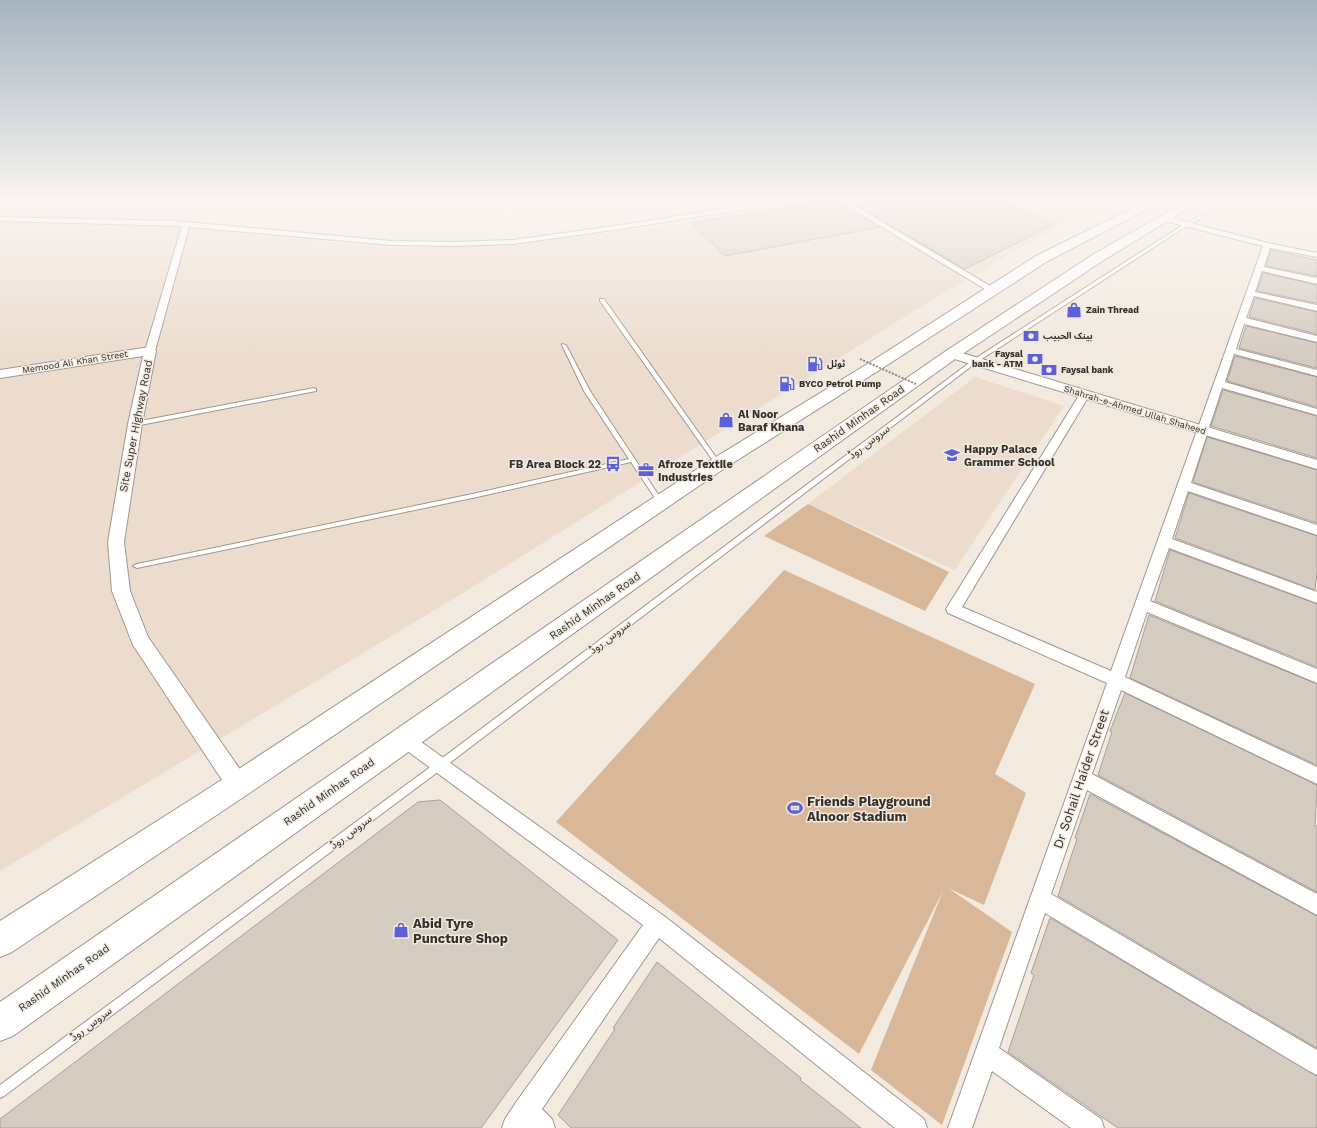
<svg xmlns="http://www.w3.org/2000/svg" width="1317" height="1128" font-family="'Work Sans','Noto Sans Arabic',sans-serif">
<rect width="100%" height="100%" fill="#f2e9df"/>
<path fill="#ecdcce" d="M0,200H209L198,229L395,248L505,246L676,224L814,200H1104L930,301L458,596L0,871Z
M975,377L1064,406L955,570L808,504Z"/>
<path fill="#d8b898" d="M808,504L949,572L925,611L764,536Z
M784,570L1035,684L995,774L1026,793L984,905L948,888L1012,932L942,1125L871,1070L943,891L859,1054L556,822Z"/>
<path fill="#d4cbc1" stroke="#aba198" d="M830,200H836L880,227L725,256L691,223Z
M847,200H1002L1054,224L965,269Z
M1271,250L1317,260V276L1266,266Z
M1263,273L1317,285V303L1257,291Z
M1255,298L1317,312V334L1249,317Z
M1246,326L1317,343V368L1239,348Z
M1235,356L1317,377V407L1227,381Z
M1223,390L1317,416V458L1211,426Z
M1207,437L1317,470V523L1193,482Z
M1189,493L1317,536V572L1315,590L1175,538Z
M1170,550L1317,604V667L1155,601Z
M1149,615L1317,684V765L1130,678Z
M1125,693L1317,785L1315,826H1317V892L1098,775L1112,732L1110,731Z
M1090,794L1317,916V1048L1058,896L1077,839L1075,838Z
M440,800L618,940L481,1128H0V1119L418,802Z
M1050,918L1317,1076V1128H1118L1008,1052L1034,975L1031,973Z
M657,962L801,1078L800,1080L861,1128H571L558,1115L615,1029L613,1028Z"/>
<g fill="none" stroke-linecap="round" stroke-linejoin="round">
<defs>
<path id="service" d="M1230,200H1234L1188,225L977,362L443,768L4,1096L0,1098V1085L437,762L973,360L1186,223Z
M600,299H604L720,463L721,464L720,465H716L600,301Z
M562,344L566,345L590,391L663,502L664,503L663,504H659L631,462L477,497L137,568L133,566L137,564L477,493L629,459L584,391L562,345Z
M314,388L316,389V391L135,426L132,424L135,422Z"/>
<path id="minor" d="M777,200H792L788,202L621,229L513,244L455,246L391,245L189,227L155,351L150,354L145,351L182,226L0,221V217L174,221L391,241L455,242L513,240L621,225Z
M837,200H845L997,290L996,292H990Z
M1161,216H1164L1268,243L1317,253V257L1270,248L1264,267L1317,278V284L1262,271L1255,292L1317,305V311L1254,296L1246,318L1317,336V342L1244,324L1236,349L1317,370V376L1234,354L1225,382L1317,409V415L1222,388L1191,483L1317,525V535L1188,491L1172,539L1317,592V603L1169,548L1150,601L1317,669V683L1147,612L1125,677L1317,767V784L1121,690L1092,774L1317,894V915L1087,790L1051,894L1317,1050V1075L1309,1071L1045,913L999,1048L1101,1119L1104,1128H1071L992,1071L972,1128H948L1107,683L948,613L946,609L1080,394L1085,391L1089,392L1090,394L962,607L1111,671L1263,246L1161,220Z
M404,731L410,734L664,916L924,1119L927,1128H895L659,938L542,1109L552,1119L555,1128H502L505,1119L517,1101L643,925L398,744L395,739L398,734Z"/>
<path id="tertiary" d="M150,347L154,348L156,351L142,424L124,542L130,591L148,637L246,778L249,785L246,792L238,795L230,792L133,645L112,591L108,542L128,424L143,356L0,378V370Z
M952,350L1317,460V469L948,357L946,354L948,351Z"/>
<path id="primary" d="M1149,200H1163L1161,202L1046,262L881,369L725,468L248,794L12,952L0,957V921L228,776L711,460L869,363L1036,256Z
M1189,200H1202L1104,260L958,357L13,1036L0,1041V1002L946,351L1094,254Z"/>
</defs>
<use href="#service" stroke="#a0978e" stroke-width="2"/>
<use href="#minor" stroke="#a0978e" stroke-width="2"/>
<use href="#tertiary" stroke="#a0978e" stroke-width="2"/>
<use href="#primary" stroke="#a0978e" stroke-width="2"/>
<use href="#service" fill="#fff" fill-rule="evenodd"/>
<use href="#minor" fill="#fff" fill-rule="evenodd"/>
<use href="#tertiary" fill="#fff" fill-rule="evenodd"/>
<use href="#primary" fill="#fff" fill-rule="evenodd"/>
<path stroke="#918b84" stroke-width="2" stroke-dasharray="2 1.5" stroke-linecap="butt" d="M860,359L916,384"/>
</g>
<linearGradient id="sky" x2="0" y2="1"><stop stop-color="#a6b4c0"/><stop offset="0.56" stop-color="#f9f5f1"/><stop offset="1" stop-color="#f9f5f1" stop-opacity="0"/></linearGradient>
<rect width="1317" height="358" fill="url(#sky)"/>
<defs>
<symbol id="shop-bare" viewBox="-9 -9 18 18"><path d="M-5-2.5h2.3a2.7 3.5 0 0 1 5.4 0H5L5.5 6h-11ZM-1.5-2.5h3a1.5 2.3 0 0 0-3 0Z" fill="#5c61d9" stroke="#f2e9df" stroke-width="2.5" paint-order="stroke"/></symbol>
<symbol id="bank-bare" viewBox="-9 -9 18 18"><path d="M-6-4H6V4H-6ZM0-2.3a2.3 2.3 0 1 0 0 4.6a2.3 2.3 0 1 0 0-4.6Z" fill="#5c61d9" stroke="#f2e9df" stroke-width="2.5" paint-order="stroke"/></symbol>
<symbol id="fuel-bare" viewBox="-9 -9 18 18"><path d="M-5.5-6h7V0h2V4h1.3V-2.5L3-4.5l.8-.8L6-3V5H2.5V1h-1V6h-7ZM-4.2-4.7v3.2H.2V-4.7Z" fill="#5c61d9" stroke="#f2e9df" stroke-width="2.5" paint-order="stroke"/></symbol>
<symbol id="school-bare" viewBox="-9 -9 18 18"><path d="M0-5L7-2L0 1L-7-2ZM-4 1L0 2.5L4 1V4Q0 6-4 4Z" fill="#5c61d9" stroke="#f2e9df" stroke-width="2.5" paint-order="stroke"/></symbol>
<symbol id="bus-bare" viewBox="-9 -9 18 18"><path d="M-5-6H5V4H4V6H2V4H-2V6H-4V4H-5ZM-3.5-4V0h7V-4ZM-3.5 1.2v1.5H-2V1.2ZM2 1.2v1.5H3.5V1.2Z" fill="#5c61d9" stroke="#f2e9df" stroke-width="2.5" paint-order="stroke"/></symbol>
<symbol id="office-bare" viewBox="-9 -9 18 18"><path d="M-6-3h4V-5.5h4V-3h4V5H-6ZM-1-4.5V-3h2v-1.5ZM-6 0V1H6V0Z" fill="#5c61d9" stroke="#f2e9df" stroke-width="2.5" paint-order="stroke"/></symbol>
<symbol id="stadium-bare" viewBox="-9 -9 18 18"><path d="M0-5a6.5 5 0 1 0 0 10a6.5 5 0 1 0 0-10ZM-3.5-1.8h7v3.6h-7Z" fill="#5c61d9" stroke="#f2e9df" stroke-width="2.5" paint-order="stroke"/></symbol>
</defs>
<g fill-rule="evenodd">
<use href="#shop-bare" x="1063" y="299" width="22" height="22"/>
<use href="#bank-bare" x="1020" y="325" width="22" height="22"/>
<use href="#bank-bare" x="1024" y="348" width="22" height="22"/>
<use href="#fuel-bare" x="804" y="353" width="22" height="22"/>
<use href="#bank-bare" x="1038" y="359" width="22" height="22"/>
<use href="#fuel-bare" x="776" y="373" width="22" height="22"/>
<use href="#shop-bare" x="715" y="409" width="22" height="22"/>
<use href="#school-bare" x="941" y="444" width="22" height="22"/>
<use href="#bus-bare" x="602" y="453" width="22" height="22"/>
<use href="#office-bare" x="635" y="459" width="22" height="22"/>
<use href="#stadium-bare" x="784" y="797" width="22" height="22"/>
<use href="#shop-bare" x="390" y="919" width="22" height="22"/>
</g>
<g text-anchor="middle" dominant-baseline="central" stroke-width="3" stroke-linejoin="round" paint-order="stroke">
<g font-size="9" font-weight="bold" fill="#34302c" stroke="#f2e9df" text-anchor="start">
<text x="1086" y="310">Zain Thread</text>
<text x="1043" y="336">بينک الحبيب</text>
<text x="1023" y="354" text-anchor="end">Faysal<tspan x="1023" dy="10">bank - ATM</tspan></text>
<text x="827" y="364">ٹوٹل</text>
<text x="1061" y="370">Faysal bank</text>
<text x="799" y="384">BYCO Petrol Pump</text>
</g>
<g font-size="9" fill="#34302c" stroke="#f2e9df">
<text transform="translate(75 362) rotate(-9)">Memood Ali Khan Street</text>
<text transform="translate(1135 410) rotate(17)">Shahrah-e-Ahmed Ullah Shaheed</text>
</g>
<g font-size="11" font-weight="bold" fill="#34302c" stroke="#f2e9df" text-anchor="start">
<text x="738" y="414">Al Noor<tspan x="738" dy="13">Baraf Khana</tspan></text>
<text x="964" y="449">Happy Palace<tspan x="964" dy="13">Grammer School</tspan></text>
<text x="601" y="464" text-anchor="end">FB Area Block 22</text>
<text x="658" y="464">Afroze Textile<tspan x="658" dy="13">Industries</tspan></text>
</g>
<g font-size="11" fill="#34302c" stroke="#f2e9df">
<text transform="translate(859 419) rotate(-35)">Rashid Minhas Road</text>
<text transform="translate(136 426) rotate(-79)">Site Super Highway Road</text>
<text transform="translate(869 442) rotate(-37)">سروس روڈ</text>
<text transform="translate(595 606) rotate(-35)">Rashid Minhas Road</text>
<text transform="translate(610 637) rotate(-37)">سروس روڈ</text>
<text transform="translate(329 792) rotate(-35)">Rashid Minhas Road</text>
<text transform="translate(351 832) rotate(-37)">سروس روڈ</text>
<text transform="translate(64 978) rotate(-35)">Rashid Minhas Road</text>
<text transform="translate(91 1024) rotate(-37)">سروس روڈ</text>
</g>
<g font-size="13" fill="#34302c" stroke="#f2e9df">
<text transform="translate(1081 779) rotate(-71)">Dr Sohail Haider Street</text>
</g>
<g font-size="13" font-weight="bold" fill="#34302c" stroke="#f2e9df" text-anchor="start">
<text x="807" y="801">Friends Playground<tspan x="807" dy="15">Alnoor Stadium</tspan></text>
<text x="413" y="923">Abid Tyre<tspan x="413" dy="15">Puncture Shop</tspan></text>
</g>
</g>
</svg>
